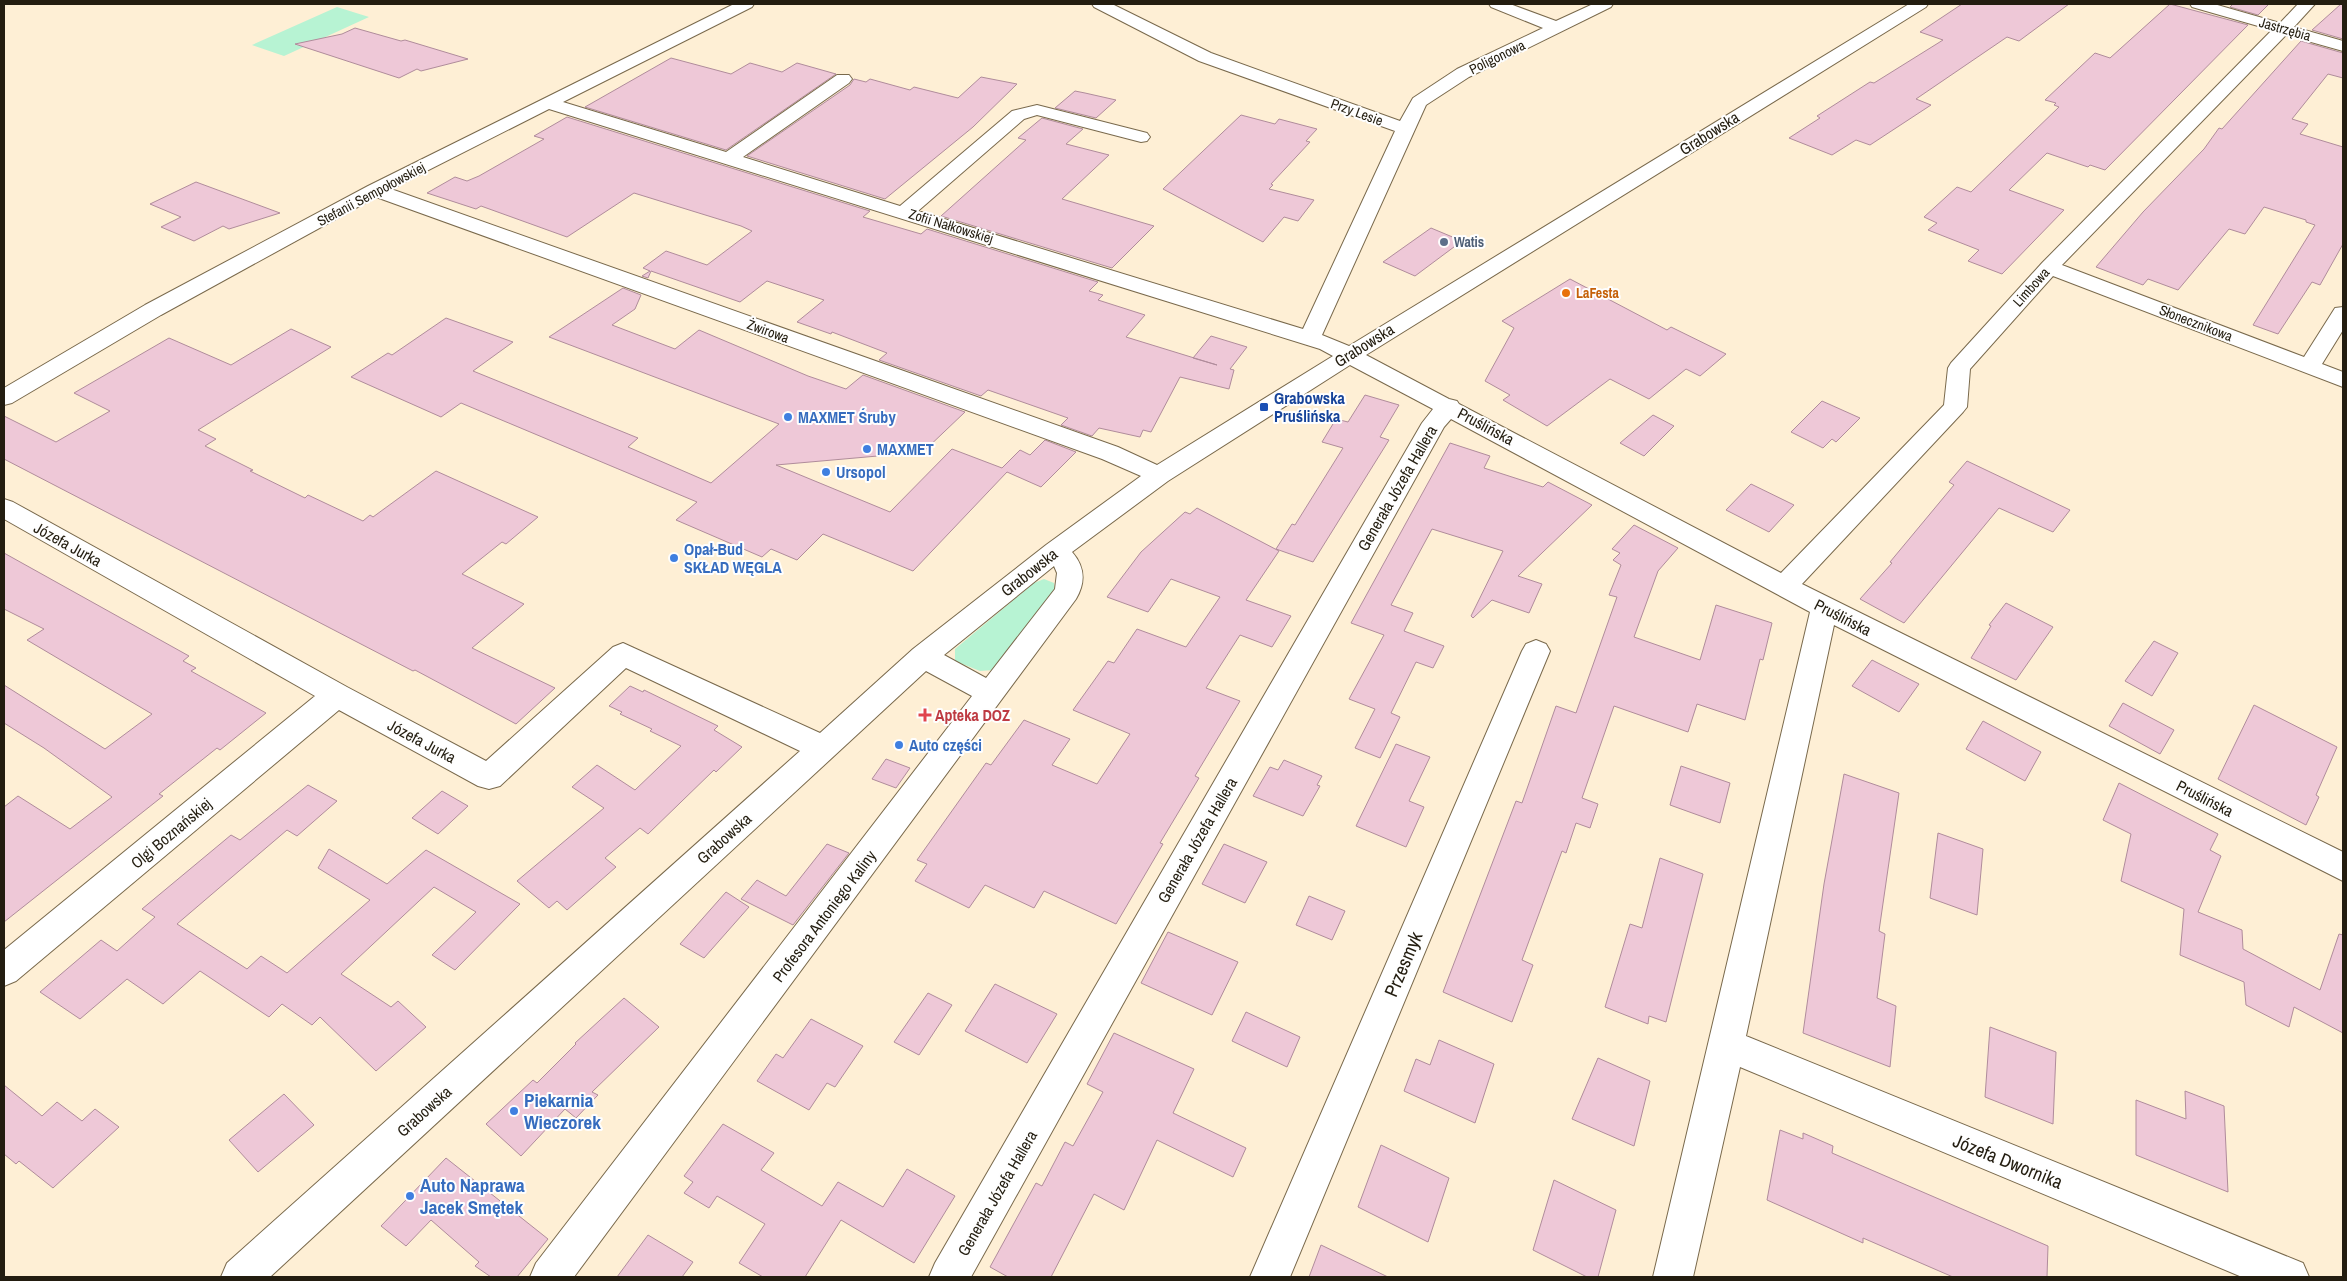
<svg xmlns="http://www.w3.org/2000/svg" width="2347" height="1281" font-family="'Archivo Narrow',sans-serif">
<rect width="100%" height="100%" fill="#feefd5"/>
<path fill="#b7f3d3" d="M337,7L369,17L284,56L252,45Z
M1044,579L1054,583L1055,590L994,670L980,671L955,661V649L1034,583Z"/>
<path fill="#eec8d7" stroke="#b08c9b" d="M1962,4H2069L2019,41L2007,37L1916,99L1931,105L1870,145L1856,140L1832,155L1789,138L1820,118L1817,116L1870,82L1874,83L1943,40L1920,32Z
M2170,4L2248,25L2105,170L2090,165L2088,167L2047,153L2009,190L2064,210L2002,274L1968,261L1979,250L1928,230L1937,223L1924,217L1957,187L1971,192L2059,107L2054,105L2056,103L2045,100L2095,53L2110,58Z
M2233,4H2269L2258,15L2230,7Z
M2341,4H2343V39L2312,30Z
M355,28L401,41L405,40L468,59L421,71L417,69L399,78L295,44L342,34Z
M2301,41L2343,53V78L2328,74L2292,119L2308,124L2300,134L2343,147V244L2320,285L2312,282L2278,334L2253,325L2315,225L2306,222V220L2264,207L2245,234L2229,229L2178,290L2148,279L2143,285L2096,267L2143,212L2204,149L2219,128L2222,129Z
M671,58L731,74L750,63L782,72L797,63L836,74L726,150L585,107Z
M981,77L1017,84L973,127L885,199L747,156L850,85L854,79L866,82L870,79L910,90L914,87L958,98Z
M1075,91L1085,93L1116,100L1096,118L1055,108Z
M1241,115L1275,124L1279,119L1317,129L1306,141L1310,142L1271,184L1273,185L1269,189L1314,200L1298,221L1284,217L1263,242L1163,189Z
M567,117L870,211L863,217L921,234L927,229L1098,282L1089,291L1103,295L1098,300L1145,315L1126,337L1217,365L1193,358L1211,336L1247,347L1230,369L1234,370L1229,389L1180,377L1151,432L1143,430L1140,437L1099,428L1092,436L1061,425L1068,418L988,390L981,396L879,360L887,353L832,332L831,334L797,322L824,300L767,281L740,302L651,271L648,278L642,276L650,271L643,268L666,251L707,265L752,231L741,226L634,193L567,237L481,206L476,209L427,193L455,177L467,181L479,176L544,139L534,136Z
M1042,118L1083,129L1066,144L1109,155L1062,199L1154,226L1112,268L941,216L1026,140L1018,138Z
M196,182L280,213L229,229L223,226L194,241L161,227L181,217L150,204Z
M1431,228L1462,241L1415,276L1383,262Z
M1570,279L1667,330L1671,327L1726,354L1700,376L1686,369L1649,399L1610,379L1547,426L1503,400L1510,395L1485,381L1514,328L1502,321Z
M623,288L641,295L635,309L612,325L675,349L699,330L808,376L846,389L863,375L965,412L923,452L776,465L890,512L952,449L1002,468L1020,450L1030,455L1045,440L1076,452L1041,487L1007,472L913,571L823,534L797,560L771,549L762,557L676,520L697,502L461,403L441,417L351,377L388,353L392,355L446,318L513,342L473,371L638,438L628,447L711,483L779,424L549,337Z
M291,329L331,347L198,430L216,439L205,446L253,470L250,471L305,498L308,495L363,521L370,515L373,517L436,471L538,517L506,544L502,542L462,574L524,604L472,648L555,688L516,724L415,670L413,671L4,459V416L56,442L110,411L74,393L169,338L231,365Z
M1365,395L1399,405L1380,437L1389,440L1313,562L1276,549L1292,524L1295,525L1343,448L1322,442L1336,419L1348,422Z
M1822,401L1860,418L1836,442L1832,439L1823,448L1791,432Z
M1653,415L1674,426L1644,456L1620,443Z
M1450,443L1490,456L1484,468L1543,487L1548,482L1592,505L1518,576L1542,584L1529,613L1492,600L1473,618L1471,616L1503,551L1432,529L1391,605L1413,613L1404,631L1444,646L1433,668L1416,662L1391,713L1400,717L1380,758L1355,748L1375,709L1349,699L1384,635L1351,623Z
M1967,461L2070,510L2053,532L1999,508L1904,623L1860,599L1892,563L1890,562L1954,485L1949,482Z
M1751,484L1794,505L1769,532L1726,510Z
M1197,508L1279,551L1246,600L1291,616L1272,647L1240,635L1206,688L1240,701L1195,776L1199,778L1160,843L1163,844L1116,924L1044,891L1034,908L985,885L969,908L915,881L927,864L917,860L986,763L991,765L1024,720L1070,739L1052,765L1097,784L1130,734L1073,710L1108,661L1114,663L1137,629L1186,647L1220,597L1171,579L1148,612L1107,597L1141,552L1185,512L1190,514Z
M1634,525L1678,548L1658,571L1634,637L1700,660L1716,605L1772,623L1763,660L1760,659L1745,720L1697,704L1688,732L1614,706L1582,798L1598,804L1590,828L1576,823L1566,853L1562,851L1522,960L1533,965L1512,1022L1443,992L1516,801L1522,803L1556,706L1576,713L1617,597L1609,595L1621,565L1613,560L1620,553L1612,549Z
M4,553L189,656L183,661L196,668L191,671L266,713L220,750L217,748L159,794L163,796L4,922V807L18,796L70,829L112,797L44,748L4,723V685L105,749L152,714L27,640L44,629L4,609Z
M2006,603L2053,627L2016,680L1971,658L1991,626L1989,625Z
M2154,641L2178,653L2152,696L2125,681Z
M1872,660L1919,684L1899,712L1852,686Z
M630,686L643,692L644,690L718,726L714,730L742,747L716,772L714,770L648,834L640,828L605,858L616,867L567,910L557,901L549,908L517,881L604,808L572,787L597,765L635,790L681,746L650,731L652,729L620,714L622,712L609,706Z
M2123,703L2174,730L2160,754L2109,726Z
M2254,705L2337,747L2316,795L2319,797L2306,825L2218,779Z
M1983,721L2041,752L2025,781L1966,749Z
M1396,744L1430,757L1409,801L1424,807L1406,847L1356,826Z
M886,759L910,768L896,788L872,779Z
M1284,760L1322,776L1317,785L1320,786L1303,816L1253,796L1270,767L1278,770Z
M1681,766L1730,783L1720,823L1670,805Z
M1844,774L1899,793L1879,931L1885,934L1877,998L1896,1006L1890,1067L1803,1033L1824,884Z
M2119,783L2218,834L2210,850L2221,856L2198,912L2242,930L2243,949L2320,990L2339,934L2343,935V1033L2294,1007L2289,1027L2246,1005L2244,982L2180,955L2184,909L2121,881L2131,834L2103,820Z
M308,785L337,801L297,836L287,830L177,924L247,969L261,956L287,973L370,900L318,868L329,849L387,884L426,850L520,904L455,970L432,955L476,912L434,887L341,974L391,1007L398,1001L426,1027L376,1071L320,1017L312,1025L282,1004L269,1017L200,971L163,1004L127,979L80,1019L40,992L101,940L117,951L155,917L142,909L231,835L240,840Z
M442,791L468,806L438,834L412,818Z
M1938,833L1983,849L1977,915L1930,898Z
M827,844L849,853L793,925L741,899L757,880L786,896Z
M1224,844L1267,862L1245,903L1202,884Z
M1660,858L1703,874L1666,1022L1649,1016L1648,1024L1605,1007L1630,924L1642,928Z
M726,892L749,907L704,958L680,944Z
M1309,896L1345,911L1332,940L1296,925Z
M1168,932L1238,962L1212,1015L1141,983Z
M995,984L1057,1014L1027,1063L965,1031Z
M928,993L952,1005L919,1055L894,1042Z
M624,998L659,1027L592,1092L598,1095L576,1118L565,1109L521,1156L486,1124L533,1080L537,1083L576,1044L575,1043Z
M1246,1012L1300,1037L1287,1067L1232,1041Z
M811,1019L863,1046L835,1087L827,1083L809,1110L757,1081L776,1054L783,1058Z
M1990,1027L2056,1052L2053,1124L1985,1097Z
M1114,1033L1194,1069L1173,1113L1246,1148L1233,1177L1157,1140L1124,1210L1094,1194L1051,1277H1008L990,1267L1036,1183L1042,1186L1065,1142L1073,1146L1103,1092L1087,1084Z
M1439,1040L1494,1064L1475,1123L1404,1091L1416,1059L1430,1065Z
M1598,1058L1650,1081L1634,1146L1572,1119Z
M4,1085L42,1116L57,1102L82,1121L95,1109L119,1127L53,1188L19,1161L16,1164L4,1154Z
M2185,1091L2224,1106L2228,1192L2136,1155V1100L2186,1119Z
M284,1094L314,1125L258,1172L229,1140Z
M723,1124L774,1153L761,1170L822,1206L838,1182L883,1207L907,1169L955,1196L914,1263L841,1220L805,1277H763L739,1263L765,1224L717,1196L709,1208L684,1193L693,1182L684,1176Z
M1780,1130L1803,1139V1133L1833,1146L1832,1153L2048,1246L2047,1277H1953L1863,1238V1243L1767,1200Z
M1381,1145L1449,1178L1428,1242L1358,1207Z
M446,1158L548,1239L517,1277H491L475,1266L479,1262L431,1220L406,1246L381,1226Z
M1554,1180L1616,1210L1598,1277H1587L1533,1250Z
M648,1235L693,1262L682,1277H617Z
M1321,1245L1388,1277H1309Z"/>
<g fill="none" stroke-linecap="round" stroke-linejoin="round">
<defs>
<path id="minor" d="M734,4H754L752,7L563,102L726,152L837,75H849L852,79L849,83L743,157L900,206L1012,111L1037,105L1147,133L1150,137L1147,141L1141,142L1037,115L1024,119L918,211L1303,329L1395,131L1199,61L1094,7L1092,4H1112L1211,53L1400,121L1413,98L1457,69L1543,28L1491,7L1489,4H1510L1556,21L1593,4H1613L1611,7L1469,77L1426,105L1322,335L1349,346L1909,4H1928L1926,7L1366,355L1449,399L1457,401L1459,404L1781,573L1944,405L1948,368L1951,363L2042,263L2272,30L2192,7L2190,4H2214L2280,23L2298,4H2315L2294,27L2343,41V51L2286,35L2062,265L2304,357L2335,308L2343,307V330L2322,364L2343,372V387L2053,276L1970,369L1967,407L1963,412L1802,584L2343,852V881L1834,625L1746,1036L2303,1263L2309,1277H2242L1740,1067L1693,1277H1653L1810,612L1451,419L1444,427L971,1277H929L935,1263L1422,423L1433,409L1350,365L1168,481L1072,552C1085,567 1086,582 1076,599L574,1277H530L536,1263L972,696L926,671L270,1277H221L227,1263L800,751L626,668L500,786L489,789L478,786L339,710L16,981L4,986V950L315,696L4,519V499L13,502L347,687L486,761L613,647L623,643L820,733L913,649L1046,545L1141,476L1102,459L376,197L161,315L12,403L4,405V388L145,305L368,186ZM549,109L1320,349L1333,356L1157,465L1118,447L391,189ZM1054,566L1057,573L1055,589L986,678L944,655Z
M1536,640L1546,644L1550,651L1290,1277H1250L1522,651L1526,644Z"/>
</defs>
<use href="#minor" stroke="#79694c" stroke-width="2"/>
<use href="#minor" fill="#fff" fill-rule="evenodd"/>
</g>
<circle fill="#5c6f8a" stroke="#fefefe" stroke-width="2" cx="1444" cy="242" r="5"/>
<circle fill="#e8710a" stroke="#fefefe" stroke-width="2" cx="1566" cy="293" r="5"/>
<rect fill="#1a4fb4" stroke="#fefefe" stroke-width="2" x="1259" y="402" width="10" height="10" rx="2.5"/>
<g fill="#3f7fe0" stroke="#fefefe" stroke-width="2">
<circle cx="788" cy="417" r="5"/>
<circle cx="867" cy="449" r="5"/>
<circle cx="826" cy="472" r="5"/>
<circle cx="674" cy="558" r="5"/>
<circle cx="899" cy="745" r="5"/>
<circle cx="514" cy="1111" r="5"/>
<circle cx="410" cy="1196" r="5"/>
</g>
<path fill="#e0444e" stroke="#fefefe" stroke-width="2" d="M922.5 707.5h5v5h5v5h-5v5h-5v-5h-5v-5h5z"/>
<g text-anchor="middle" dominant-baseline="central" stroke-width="4" stroke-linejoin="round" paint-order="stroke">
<g font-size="14" fill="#231d10" stroke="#fefefe">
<text transform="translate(2285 29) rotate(16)">Jastrzębia</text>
<text transform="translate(1497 57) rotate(-26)">Poligonowa</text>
<text transform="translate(1357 112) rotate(20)">Przy Lesie</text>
<text transform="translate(371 194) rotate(-28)">Stefanii Sempołowskiej</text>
<text transform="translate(951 226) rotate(17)">Zofii Nałkowskiej</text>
<text transform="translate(2031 287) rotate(-48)">Limbowa</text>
<text transform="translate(2196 323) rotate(21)">Słonecznikowa</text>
<text transform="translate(768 331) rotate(20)">Żwirowa</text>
</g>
<g font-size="14" font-weight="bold" fill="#4e5e75" stroke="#fefefe" text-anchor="start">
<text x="1454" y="242">Watis</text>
</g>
<g font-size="14" font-weight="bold" fill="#c56008" stroke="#fefefe" text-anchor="start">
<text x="1576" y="293">LaFesta</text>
</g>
<g font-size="16" fill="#231d10" stroke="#fefefe">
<text transform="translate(1709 133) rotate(-32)">Grabowska</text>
<text transform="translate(1364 345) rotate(-32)">Grabowska</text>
<text transform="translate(1486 426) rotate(28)">Pruślińska</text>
<text transform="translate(1397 488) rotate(-60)">Generała Józefa Hallera</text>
<text transform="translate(68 544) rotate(29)">Józefa Jurka</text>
<text transform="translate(1029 572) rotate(-38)">Grabowska</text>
<text transform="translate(1843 617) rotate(27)">Pruślińska</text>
<text transform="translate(422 741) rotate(28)">Józefa Jurka</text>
<text transform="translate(2205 798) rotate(27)">Pruślińska</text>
<text transform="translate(171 833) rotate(-40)">Olgi Boznańskiej</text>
<text transform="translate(724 838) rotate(-42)">Grabowska</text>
<text transform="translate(1197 840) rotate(-60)">Generała Józefa Hallera</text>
<text transform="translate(824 916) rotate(-53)">Profesora Antoniego Kaliny</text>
<text transform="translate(424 1111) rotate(-42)">Grabowska</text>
<text transform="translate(997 1193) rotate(-60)">Generała Józefa Hallera</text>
</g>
<g font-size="16" font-weight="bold" fill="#164399" stroke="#fefefe" text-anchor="start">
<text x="1274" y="398">Grabowska<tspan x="1274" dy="18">Pruślińska</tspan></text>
</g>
<g font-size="16" font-weight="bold" fill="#366cbe" stroke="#fefefe" text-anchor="start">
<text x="798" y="417">MAXMET Śruby</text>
<text x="877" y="449">MAXMET</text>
<text x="836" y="472">Ursopol</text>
<text x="684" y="549">Opał-Bud<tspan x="684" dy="18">SKŁAD WĘGLA</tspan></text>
<text x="909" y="745">Auto części</text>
</g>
<g font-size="16" font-weight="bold" fill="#be3a42" stroke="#fefefe" text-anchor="start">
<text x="935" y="715">Apteka DOZ</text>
</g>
<g font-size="19" fill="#231d10" stroke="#fefefe">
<text transform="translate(1403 964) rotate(-67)">Przesmyk</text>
<text transform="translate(2008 1161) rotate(22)">Józefa Dwornika</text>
</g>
<g font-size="19" font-weight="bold" fill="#366cbe" stroke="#fefefe" text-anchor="start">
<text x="524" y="1100">Piekarnia<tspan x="524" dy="22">Wieczorek</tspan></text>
<text x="420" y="1185">Auto Naprawa<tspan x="420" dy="22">Jacek Smętek</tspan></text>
</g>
</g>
<rect width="2347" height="1281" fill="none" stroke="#231d10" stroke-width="10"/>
</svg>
